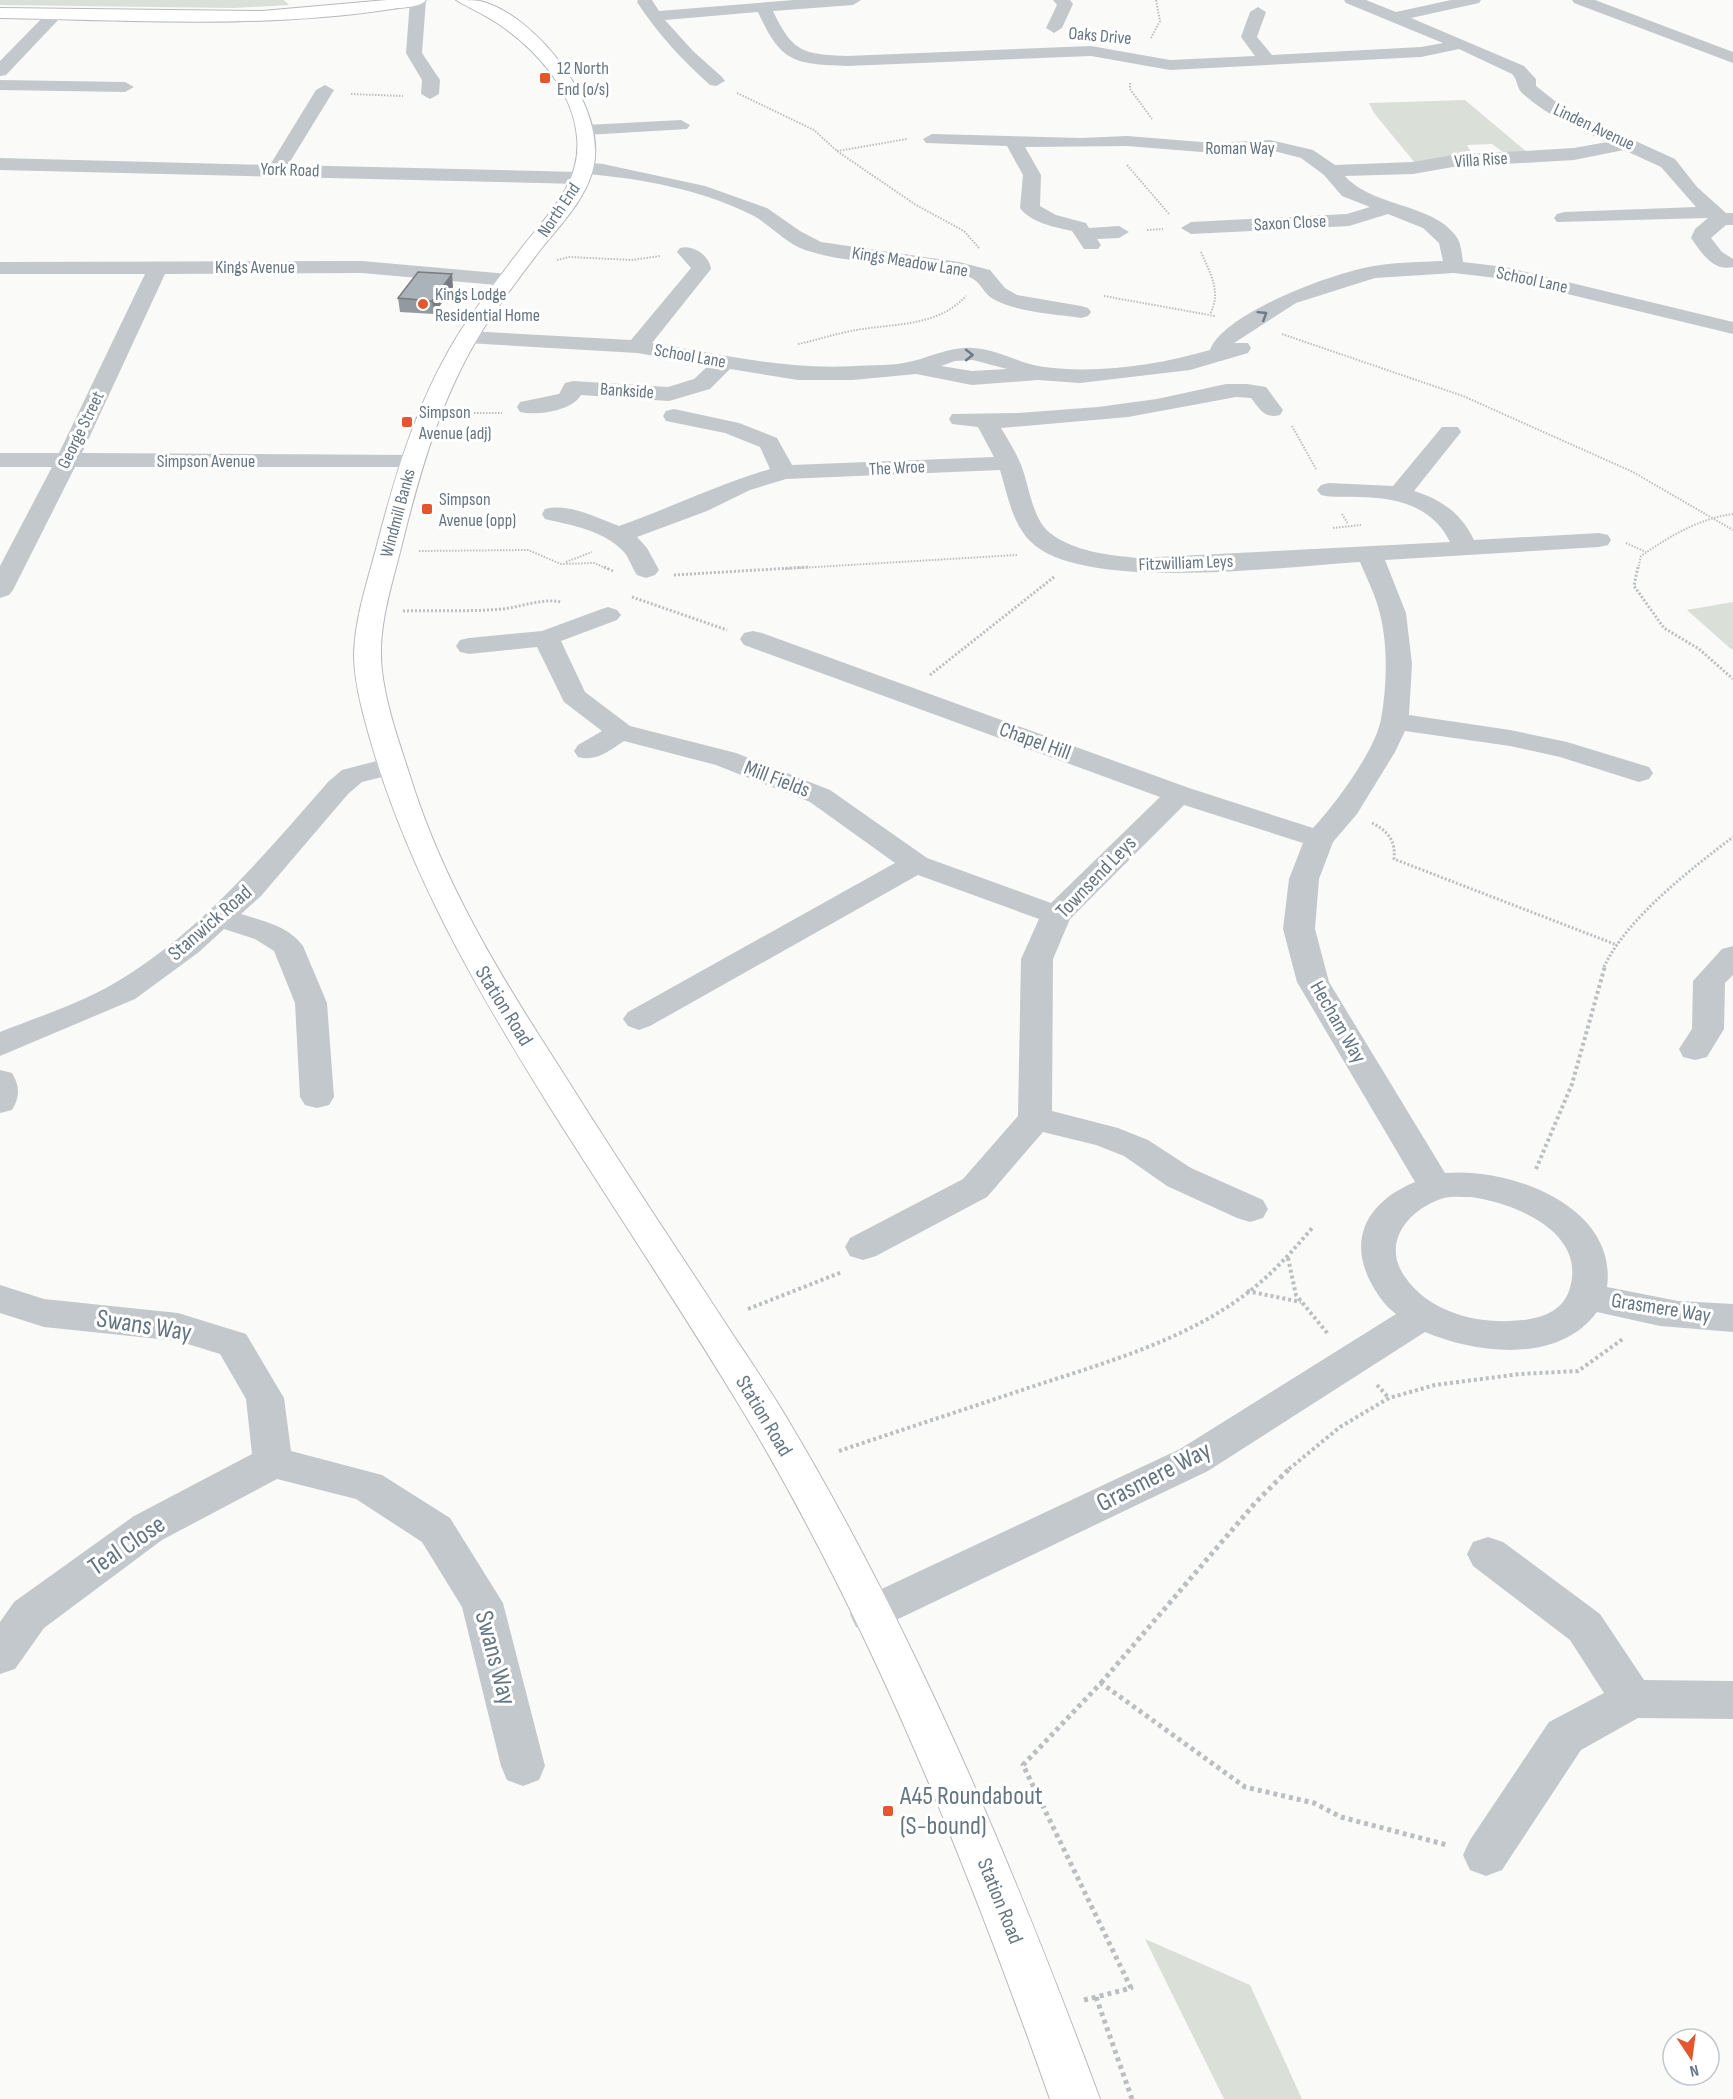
<svg xmlns="http://www.w3.org/2000/svg" width="1733" height="2099" font-family="'Sofia Sans Condensed',sans-serif">
<rect width="100%" height="100%" fill="#fafaf8"/>
<path fill="#dadfd7" d="M0,0H284L289,5L234,8L0,5Z
M1465,100L1528,153H1504L1492,144L1467,145L1471,152L1469,155L1415,163L1374,113L1369,103Z
M1733,602V649H1731L1687,610Z
M1145,1939L1250,1985L1302,2099H1224Z"/>
<g fill="none" stroke-linecap="round" stroke-linejoin="round">
<defs>
<path id="major" d="M387,0H426C420,8 402,7 392,9C262,29 130,20 0,18V8L262,11Z
M456,0C462,0 475,0 480,1C537,15 609,109 593,169C585,200 561,224 541,249C524,271 507,294 491,317C443,388 420,470 400,552C390,591 377,631 382,671C386,706 399,742 410,776C442,880 499,974 558,1065C607,1143 658,1221 709,1298C735,1339 763,1378 788,1420C916,1635 1013,1865 1100,2099H1050C969,1870 879,1644 756,1433C693,1327 624,1224 558,1120C477,991 401,862 363,713C358,693 354,674 354,654C355,618 367,583 376,549C396,471 419,395 463,327C481,301 500,276 520,250C546,216 582,184 577,137C573,90 535,48 497,23C484,14 469,8 456,0Z"/>
</defs>
<use href="#major" stroke="#b5babe" stroke-width="2"/>
<path stroke="#bbbfc2" stroke-width="2" stroke-dasharray="1.5 1.5" stroke-linecap="butt" d="M1151,38L1160,21L1156,0
M1130,83V89L1152,119
M737,93L814,130L837,151L916,205L964,231L979,248
M351,94L403,96
M837,151L907,139
M1127,165L1169,214
M1147,230L1163,229
M1201,252C1210,273 1222,292 1210,314
M557,260L569,257L632,260L660,256
M1104,296L1215,316
M1282,334L1463,396L1633,472L1733,530
M798,344C818,340 837,333 857,330C896,323 937,327 966,296
M462,413H502
M1292,426L1316,469
M1342,514L1348,524
M1333,528L1361,525
M1626,543L1646,552
M419,551L528,550L561,564L594,563L608,569
M566,562L592,552
M782,569L1017,555
M1638,569L1641,556C1670,536 1698,519 1733,514"/>
<path stroke="#bbbfc2" stroke-width="3" stroke-dasharray="2 2" stroke-linecap="butt" d="M604,567L613,571
M1638,567L1634,586L1664,628L1699,649L1733,679
M674,575L808,567
M632,597L727,630
M403,611C436,610 469,612 502,609C522,607 541,598 561,602
M930,675L1054,577
M1372,823C1388,831 1396,841 1394,859L1617,945
M1604,967C1626,919 1691,869 1733,837"/>
<path stroke="#bbbfc2" stroke-width="4" stroke-dasharray="3 3" stroke-linecap="butt" d="M1536,1169L1572,1084L1605,966
M1288,1258L1296,1295L1328,1334
M1247,1291L1301,1302
M748,1309L842,1272
M1377,1385L1389,1398
M839,1451C901,1430 963,1410 1025,1389C1103,1363 1191,1340 1256,1286C1278,1268 1295,1248 1313,1227
M1289,1469L1340,1427L1389,1398L1435,1385L1520,1374L1578,1371L1624,1338"/>
<path stroke="#bbbfc2" stroke-width="5" stroke-dasharray="4 4" stroke-linecap="butt" d="M1101,1683L1256,1502L1291,1467
M1084,2000L1096,1997
M1132,2099L1096,1997L1131,1988L1023,1765L1101,1683L1245,1787L1314,1803L1341,1817L1447,1845"/>
<path fill="#c3c8cc" fill-rule="evenodd" d="M410,0H426L422,53L440,80L439,94L430,99L421,94L422,80L406,53Z
M638,0H652L659,11L794,0H861L853,5L773,11C793,53 803,54 847,56L1091,46L1170,60L1255,56L1241,37L1250,12L1258,7L1266,12L1257,37L1272,55L1421,47L1443,43L1346,3L1344,0H1366L1396,12L1451,0H1481L1479,3L1411,18L1524,66L1536,79V86L1565,109L1675,159L1697,187L1726,213H1733V225H1726L1711,238L1722,252L1733,259V267C1713,272 1701,252 1691,238L1695,229L1708,218L1557,222L1554,218L1557,214L1564,212L1696,207L1661,167L1624,150L1574,160L1453,167L1413,174L1345,176C1373,208 1436,203 1458,239C1461,245 1462,255 1463,262L1505,267L1733,322V334L1505,279L1454,273L1375,278L1296,303L1234,343H1248L1251,348L1248,353L1190,370L1080,383L1038,380L972,385L916,374L853,380H798L730,369L710,389L669,401L581,395C572,411 537,416 520,412L517,407L520,402L559,394L565,383L573,381L668,387L694,379L709,365L637,353L467,343L459,342L456,337L459,332L467,331L631,340L691,268L677,252L680,248C693,244 709,255 711,269L652,343C718,354 786,370 854,366C873,365 895,366 913,361C933,356 952,346 974,348C1000,350 1020,364 1044,367C1097,374 1159,365 1210,350C1223,313 1335,272 1374,266C1396,262 1420,262 1443,261L1439,243L1423,228L1388,214L1349,226L1191,234L1181,228L1191,222L1347,214L1370,207L1342,196L1324,175L1301,158L1270,150L1214,153L1127,146L1025,147L1041,175L1040,206L1056,215L1086,223L1089,228L1119,226L1129,232L1119,238L1097,239L1101,245L1098,249H1084L1072,231C1055,227 1031,223 1020,208L1023,175L1007,146L926,143L923,139L932,134L1081,138L1127,136L1214,143L1270,140L1313,150L1335,165L1413,162L1453,155L1574,148L1607,142C1577,128 1547,116 1522,93C1516,87 1518,80 1512,74L1459,49L1421,57L1170,70L1091,56L847,66C794,64 781,63 758,12L665,20L693,51L722,77L725,81L716,86L710,85C682,60 657,33 637,2ZM973,360L1007,369L972,371L941,366L955,361Z
M1053,0H1070L1073,4L1062,28L1054,33L1046,28L1057,5Z
M1572,0H1595L1733,52V63L1574,3Z
M55,9L61,11L63,14L61,17L6,75L0,76V61L49,11Z
M0,80L125,82L134,87L125,92L0,90Z
M325,85L334,90L288,165L579,172L575,168L584,162L603,164L705,186L767,208L800,231L821,242L959,262L990,270L1005,288L1017,295L1081,306L1088,308L1091,312L1088,316L1081,318C1053,314 1023,313 997,301C978,292 986,280 958,273C907,262 854,266 805,250C785,243 771,225 752,215C702,190 641,178 585,174L589,178L580,184L0,170V158L270,165L316,90Z
M681,120L690,125L687,129L586,135L577,130L586,125Z
M362,261L508,274L515,276L518,280L515,284L508,286L362,273L165,274L82,453L413,455L421,457L425,462L421,467H75L13,590L9,595L0,598V566L52,467H0V453H59L145,274H0V262Z
M1226,384H1247L1266,387L1283,410L1280,415C1264,419 1260,409 1251,398L1236,397L1128,417L1001,428C1008,440 1016,452 1021,465C1029,484 1032,519 1050,533C1075,552 1108,555 1138,558L1450,542C1433,506 1395,497 1358,497C1345,496 1333,498 1321,495L1317,490L1321,485L1329,483L1393,486L1442,427H1458L1461,432L1414,491C1442,500 1461,513 1474,540L1599,533L1608,535L1611,540L1608,545L1599,547L1385,560L1406,613L1412,664L1409,715L1510,730L1567,742L1649,767L1653,773L1649,779L1639,782L1560,757L1510,746L1405,731L1395,752L1357,814L1333,842L1319,879L1315,929L1329,982L1445,1173C1510,1167 1618,1206 1607,1287L1678,1301L1733,1304V1332L1660,1326L1597,1312C1559,1364 1477,1354 1425,1332L1208,1471L871,1632L856,1627L850,1614L856,1601L1180,1449L1396,1314C1385,1306 1376,1293 1370,1281C1347,1235 1371,1200 1415,1182L1297,982L1283,929L1289,879L1303,843L1184,805L1070,919L1053,959L1052,1111L1118,1128L1148,1140L1191,1168L1263,1200L1268,1209L1263,1218L1250,1222L1237,1218L1167,1186L1124,1156L1096,1145L1043,1132L987,1197L876,1256L863,1260L850,1256L845,1247L850,1238L963,1179L1018,1116L1021,959L1039,919L918,875L650,1026L639,1030L628,1026L623,1019L628,1012L895,863L810,802L716,765L624,741C609,751 596,762 578,757L574,751L578,745L602,731L564,702L537,647L469,654L460,652L456,646L460,640L469,638L542,631L599,610L608,607L617,610L621,615L617,620L561,641L585,692L630,726L736,753L830,790L927,858L1051,903L1160,797L744,645L740,639L744,633L753,631L762,633L1189,788L1313,828C1335,805 1376,749 1381,719C1387,686 1388,646 1380,614C1376,596 1367,579 1360,562C1288,566 1081,594 1030,541C1012,523 1007,493 1000,470L786,479L750,490L707,511L637,537L647,548L659,570L655,575L646,578L637,575C632,568 629,557 623,551C605,531 571,525 545,519L542,514L545,509C570,503 597,518 619,526C670,508 719,484 770,469L760,447L725,433L666,421L663,416L666,411L674,409L739,423L777,438L792,465L994,457L978,427L952,424L949,419L952,414L1018,413L1098,407L1157,399ZM1471,1197C1514,1203 1589,1232 1569,1291C1562,1311 1542,1318 1523,1320C1480,1325 1431,1314 1405,1277C1380,1242 1410,1208 1444,1198C1452,1196 1462,1197 1471,1197Z
M392,757L402,760L406,766L402,772L362,782L348,794L261,896L241,914C263,921 289,926 303,946L327,1003L334,1097L329,1105L317,1108L305,1105L300,1097L295,1003L274,951L255,939L224,929L199,952L135,999L0,1056V1032C35,1018 81,1003 113,984C199,934 263,856 328,782L342,770Z
M1733,946V975L1725,983L1724,1029L1707,1057L1695,1060L1683,1057L1679,1049L1692,1029L1693,981L1722,949Z
M0,1070L12,1073C20,1086 20,1097 12,1110L0,1113Z
M0,1285L44,1299L178,1313L246,1334L284,1398L291,1451L382,1475L450,1518L503,1603L545,1766L539,1780L523,1786L507,1780L501,1766L462,1607L422,1542L356,1499L277,1479L162,1540L44,1628L15,1669L0,1674V1622L14,1602L134,1516L252,1454L246,1399L220,1354L178,1341L44,1327L0,1313Z
M1488,1537L1503,1542L1600,1614L1644,1680L1733,1681V1719L1638,1718L1581,1750L1502,1870L1486,1876L1470,1870L1463,1855L1470,1840L1549,1722L1604,1693L1570,1640L1473,1566L1467,1554L1473,1542Z"/>
<use href="#major" fill="#fff" fill-rule="evenodd"/>
</g>
<path fill="#929a9f" d="M453,287L434,314L400,312L398,298Z"/>
<path fill="#777d82" d="M452,274L453,287L434,314L432,301Z"/>
<path fill="#aab3b9" stroke="#777d82" stroke-width="1.5" d="M418,272L452,274L432,301L398,298Z"/>
<defs><path id="oneway-chevron" d="M-2-3.5L2.5 0L-2 3.5" fill="none" stroke-width="1.6" stroke-linecap="round" stroke-linejoin="round" transform="scale(1.5)"/></defs>
<g stroke="#6a7a87">
<use href="#oneway-chevron" transform="translate(1263 315) rotate(-32)"/>
<use href="#oneway-chevron" transform="translate(969 355)"/>
</g>
<g fill="#e4572e" stroke="#fff" stroke-width="2">
<rect x="539" y="72" width="12" height="12" rx="3"/>
<circle cx="423" cy="304" r="6"/>
<rect x="401" y="416" width="12" height="12" rx="3"/>
<rect x="421" y="503" width="12" height="12" rx="3"/>
<rect x="882" y="1805" width="12" height="12" rx="3"/>
</g>
<g text-anchor="middle" dominant-baseline="central" stroke-width="6" stroke-linejoin="round" paint-order="stroke">
<g font-size="18" fill="#657683" stroke="#fff">
<text transform="translate(1100 36) rotate(5)">Oaks Drive</text>
<text transform="translate(1594 127) rotate(25)">Linden Avenue</text>
<text x="1240" y="148">Roman Way</text>
<text transform="translate(1481 160) rotate(-4)">Villa Rise</text>
<text transform="translate(290 170) rotate(2)">York Road</text>
<text transform="translate(559 210) rotate(-56)">North End</text>
<text transform="translate(1290 223) rotate(-3)">Saxon Close</text>
<text transform="translate(910 262) rotate(9)">Kings Meadow Lane</text>
<text x="255" y="267">Kings Avenue</text>
<text transform="translate(1532 280) rotate(12)">School Lane</text>
<text transform="translate(690 356) rotate(10)">School Lane</text>
<text transform="translate(627 391) rotate(4)">Bankside</text>
<text transform="translate(81 430) rotate(-64)">George Street</text>
<text x="206" y="461">Simpson Avenue</text>
<text transform="translate(897 468) rotate(-3)">The Wroe</text>
<text transform="translate(398 513) rotate(-75)">Windmill Banks</text>
<text transform="translate(1186 563) rotate(-2)">Fitzwilliam Leys</text>
</g>
<g font-size="18" fill="#657683" stroke="#fff" text-anchor="start">
<text x="557" y="68">12 North<tspan x="557" dy="21">End (o/s)</tspan></text>
<text x="435" y="294">Kings Lodge<tspan x="435" dy="21">Residential Home</tspan></text>
<text x="419" y="412">Simpson<tspan x="419" dy="21">Avenue (adj)</tspan></text>
<text x="439" y="499">Simpson<tspan x="439" dy="21">Avenue (opp)</tspan></text>
</g>
<g font-size="21" fill="#657683" stroke="#fff">
<text transform="translate(1035 741) rotate(20)">Chapel Hill</text>
<text transform="translate(777 779) rotate(21)">Mill Fields</text>
<text transform="translate(1096 877) rotate(-46)">Townsend Leys</text>
<text transform="translate(210 923) rotate(-41)">Stanwick Road</text>
<text transform="translate(504 1006) rotate(58)">Station Road</text>
<text transform="translate(1338 1022) rotate(60)">Hecham Way</text>
<text transform="translate(1661 1308) rotate(9)">Grasmere Way</text>
<text transform="translate(764 1416) rotate(59)">Station Road</text>
<text transform="translate(1000 1901) rotate(68)">Station Road</text>
</g>
<g font-size="26" fill="#657683" stroke="#fff">
<text transform="translate(144 1326) rotate(9)">Swans Way</text>
<text transform="translate(1154 1477) rotate(-27)">Grasmere Way</text>
<text transform="translate(127 1546) rotate(-34)">Teal Close</text>
<text transform="translate(495 1658) rotate(75)">Swans Way</text>
</g>
<g font-size="26" fill="#657683" stroke="#fff" text-anchor="start">
<text x="900" y="1796">A45 Roundabout<tspan x="900" dy="30">(S-bound)</tspan></text>
</g>
</g>
<g transform="translate(1691 2057) rotate(167)"><circle r="28" fill="#ffffff" stroke="#c1c8cd" stroke-width="1.5"/>
<path d="M0-4.5L10 22L0 15L-10 22Z" fill="#e4572e"/>
<text y="-9" font-size="16" font-weight="bold" text-anchor="middle" fill="#657683">N</text>
</g>
</svg>
